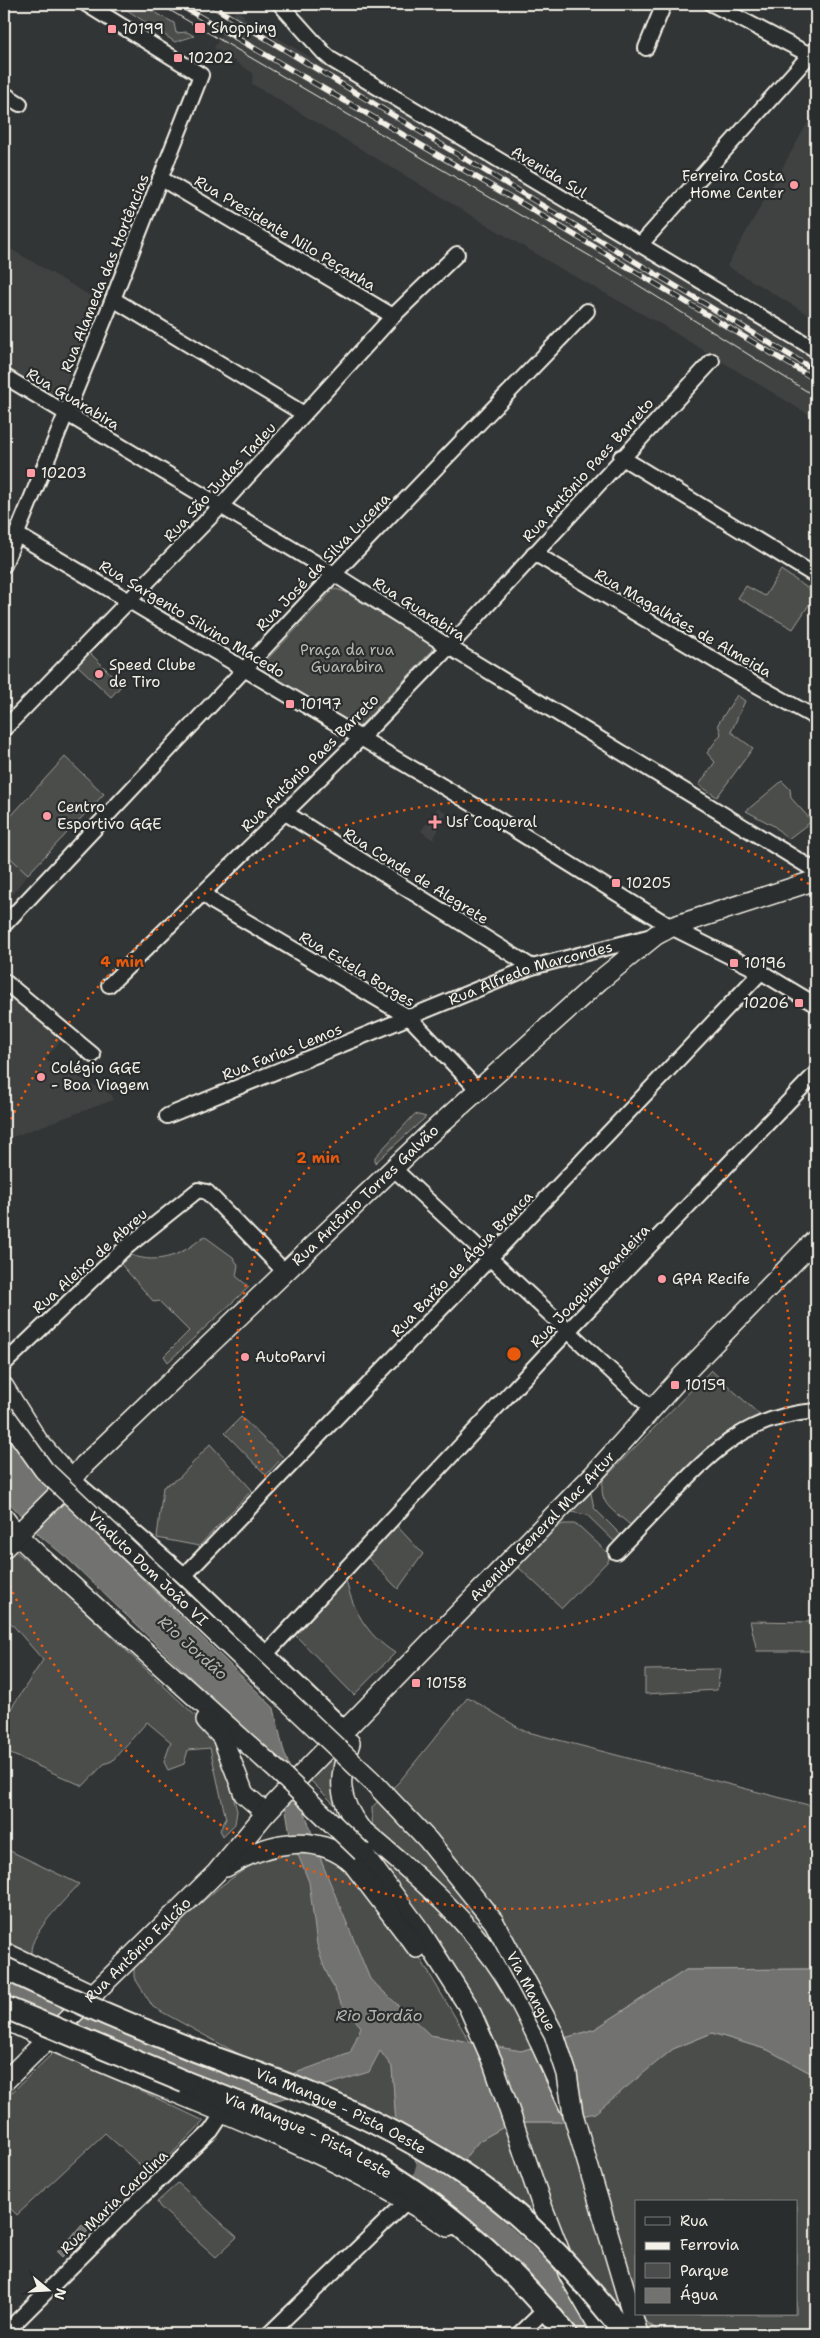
<svg xmlns="http://www.w3.org/2000/svg" width="820" height="2338" font-family="'Shantell Sans',sans-serif">
<rect width="100%" height="100%" fill="#323535"/>
<filter id="ink" filterUnits="userSpaceOnUse"><feTurbulence type="fractalNoise" baseFrequency=".02" numOctaves="2"/><feDisplacementMap in="SourceGraphic" scale="10" xChannelSelector="R" yChannelSelector="G"/><feConvolveMatrix kernelMatrix="1 2 1 2 8 2 1 2 1" color-interpolation-filters="sRGB"/></filter>
<g filter="url(#ink)">
<path fill="#404242" d="M236,10L244,15V18L816,357V419L662,325L563,270L252,84L253,73L214,48Z
M816,108V319L727,266Z
M4,245L99,301L59,400L4,367Z
M438,808L447,813L433,840L421,831Z
M4,852L28,874L4,905Z
M4,982L66,1034L45,1059L112,1095L113,1100L4,1140Z"/>
<path fill="#4b4d4c" stroke="#a09f9a" fill-rule="evenodd" d="M118,4H140L174,23L176,33L187,32L194,36L175,42Z
M781,570L816,594L793,629L738,598L746,586L765,596Z
M336,589L345,592L433,646L431,652L357,729L260,671L261,666L332,591Z
M88,651L122,685L111,697L76,664Z
M737,695L745,701L731,732L753,748L717,797L699,785L715,762L707,753L721,734L718,724Z
M65,757L104,794L28,874L4,852V815L6,813L11,816Z
M782,781L790,789L791,798L812,821L788,839L774,826L746,811Z
M415,1114L426,1117L375,1163V1157Z
M204,1236L233,1257L238,1265L236,1276L249,1287L168,1362L164,1356L189,1331L159,1301L154,1302L120,1263L131,1255C159,1265 183,1255 204,1236Z
M711,1370L762,1417L727,1435L712,1446L634,1525L629,1524C613,1510 598,1504 603,1480Z
M241,1417L283,1457L266,1475L225,1433Z
M210,1444L252,1490L199,1546L157,1538L163,1487L180,1477Z
M591,1493L594,1508L622,1536L616,1543L587,1515L571,1512Z
M395,1524L423,1554L398,1589L366,1556Z
M563,1524H574L580,1527L608,1553L609,1560L562,1608L518,1567L557,1527Z
M15,1551L47,1576L218,1737L237,1811L235,1824L223,1836L220,1830L226,1819L210,1748L188,1750L184,1764L168,1770L164,1762L171,1742L147,1722L112,1761L104,1764L83,1786L4,1751V1719L43,1660L4,1615V1563Z
M345,1575C351,1607 366,1635 395,1653L354,1695L293,1633Z
M750,1621L816,1622V1651H757Z
M720,1669L717,1690L645,1694V1670Z
M468,1697L524,1731L816,1807V1971L810,1969L686,1970L595,2029L521,2051L497,2047L480,2012L373,1850L372,1807L399,1782Z
M331,1749L339,1756L344,1814L306,1776Z
M295,1847L341,1859L401,1926L470,2042L394,2029L392,2067L396,2122L363,2106L244,2057L153,2007L134,1977V1960L221,1886L263,1856Z
M4,1848L79,1884C67,1898 24,1939 32,1956L4,1942Z
M712,2033L768,2050L816,2076V2334H661L650,2324L547,2280L515,2257L460,2205L452,2187L459,2165L479,2141L507,2125L527,2122H558L610,2099L673,2049ZM636,2202H796V2314H636Z
M56,2050L204,2121L151,2175L105,2133L17,2215L4,2202V2100Z
M178,2183L237,2237L216,2257L160,2207L157,2202Z"/>
<path fill="#727370" stroke="#a6a5a0" d="M4,1427L19,1451L68,1506L274,1708L283,1748L322,1863L370,1979L430,2035L521,2051L595,2029L686,1970L810,1969L816,1971V2076L768,2050L712,2033L673,2049L595,2113L558,2122H527L507,2125L479,2141L459,2165L452,2186L460,2205L515,2257L547,2280L596,2302L621,2309L650,2324L661,2334H577L559,2311L433,2193L396,2124L392,2067L380,2051L369,2072L268,2103L4,1998V1981L260,2086L350,2053L361,2027L341,2003L324,1967L317,1945L309,1882L290,1835L281,1779L269,1753L67,1558L39,1535L4,1497Z
M82,2224L88,2231L62,2257L57,2252C68,2243 73,2234 82,2224Z"/>
<g fill="none" stroke-linecap="round" stroke-linejoin="round">
<path stroke="#727370" stroke-width="21" d="M432,2148L422,2183L443,2190L473,2206L579,2306"/>
<defs>
<g id="minor">
<path d="M280,4L324,53L332,60L816,350"/>
<path d="M712,4L810,55"/>
<path d="M646,48L664,4"/>
<path d="M4,94L20,104"/>
<path d="M160,178L393,316"/>
<path d="M640,245L816,48"/>
<path d="M113,299L304,414"/>
<path d="M4,376L334,574L449,647L816,871"/>
<path d="M621,457L816,576"/>
<path d="M16,534L491,815L671,927L761,972L816,1005"/>
<path d="M534,553L751,682L816,718"/>
<path d="M4,565L113,299L201,75L86,4"/>
<path d="M4,729L220,507L393,316L457,254"/>
<path d="M284,812L532,967"/>
<path d="M203,893L215,903L410,1018L479,1091"/>
<path d="M4,925L334,574L587,311"/>
<path d="M4,981L93,1055"/>
<path d="M109,985L361,738L449,647L712,361"/>
<path id="s1" d="M167,1116L532,967L652,936"/>
<path d="M394,1169L651,1408"/>
<path d="M4,1364L123,1250L198,1190L207,1192L284,1271"/>
<path d="M616,1552C635,1532 653,1513 672,1494C716,1448 749,1416 816,1411"/>
<path d="M184,1576L490,1258L761,972"/>
<path d="M266,1654L567,1332L816,1073"/>
<path d="M4,2334L133,2205L211,2131L223,2113"/>
<path d="M269,2334L407,2201"/>
<path d="M520,2334L546,2309"/>
</g>
<path id="tertiary" d="M72,1480L184,1576L345,1730"/>
<g id="secondary">
<path d="M4,1387L38,1441L72,1480"/>
<path d="M4,1518L17,1535L37,1554L282,1775"/>
<path id="s2" d="M4,1548L72,1480L84,1465L426,1137L599,981L656,935L671,927L816,880"/>
<path d="M206,1720L222,1737L244,1794L266,1813"/>
<path d="M350,1743C338,1778 337,1798 360,1828C404,1865 448,1901 484,1947C521,1992 545,2056 570,2108"/>
<path d="M362,1852L421,1932L468,2006L493,2063L542,2206L569,2275L603,2334"/>
<path d="M226,1867C266,1843 316,1830 353,1864L417,1948"/>
<path d="M4,1952L94,1995"/>
<path d="M4,2019C151,2090 311,2135 448,2227"/>
<path id="s3" d="M4,2082L216,1873L266,1813L309,1767L592,1476L680,1378L816,1239"/>
</g>
<g id="primary">
<path id="s4" d="M185,2082C238,2103 292,2122 343,2148C428,2191 507,2260 566,2334"/>
</g>
</defs>
<use href="#minor" stroke="#f4f1e8" stroke-width="18"/>
<use href="#tertiary" stroke="#f4f1e8" stroke-width="20"/>
<use href="#secondary" stroke="#f4f1e8" stroke-width="22"/>
<use href="#primary" stroke="#f4f1e8" stroke-width="25"/>
<use href="#minor" stroke="#2a2d2e" stroke-width="14"/>
<use href="#tertiary" stroke="#2a2d2e" stroke-width="16"/>
<use href="#secondary" stroke="#2a2d2e" stroke-width="19"/>
<use href="#primary" stroke="#2a2d2e" stroke-width="21"/>
<path stroke="#f4f1e8" stroke-width="1" d="M159,4L619,273L816,397"/>
<defs>
<path id="rail" d="M178,4L526,206L816,380
M209,4L816,371"/>
</defs>
<use href="#rail" stroke="#f4f1e8" stroke-width="5.5"/>
<use href="#rail" stroke="#2a2d2e" stroke-width="4" stroke-dasharray="11" stroke-linecap="butt"/>
<defs>
<g id="secondary-bridge">
<path id="s5" d="M4,1414L44,1470L373,1782L428,1840L494,1922L554,2034L567,2074L573,2114L638,2334"/>
<path d="M282,1775L362,1852"/>
</g>
<g id="primary-bridge">
<path id="s6" d="M4,1968C63,1996 123,2022 184,2046C223,2062 263,2074 301,2090C364,2115 425,2147 481,2186C537,2226 583,2281 626,2334"/>
<path d="M4,2007L185,2082"/>
</g>
</defs>
<use href="#secondary-bridge" stroke="#f4f1e8" stroke-width="22" stroke-linecap="butt"/>
<use href="#primary-bridge" stroke="#f4f1e8" stroke-width="25" stroke-linecap="butt"/>
<use href="#secondary-bridge" stroke="#2a2d2e" stroke-width="19"/>
<use href="#primary-bridge" stroke="#2a2d2e" stroke-width="21"/>
</g>
</g>
<g fill="none" stroke="#e8590c" stroke-width="2.5" stroke-dasharray="2.5 5">
<circle cx="514" cy="1354" r="277"/>
<path d="M812 1822A555 555 0 0 1 5 1575M5 1133A555 555 0 0 1 812 886"/>
</g>
<g fill="#ff9aa2" stroke="#2a2d2e" stroke-width="2">
<rect x="194" y="22" width="12" height="12" rx="2.5"/>
<rect x="107" y="24" width="10" height="10" rx="2.5"/>
<rect x="173" y="53" width="10" height="10" rx="2.5"/>
<circle cx="794" cy="185" r="5"/>
<rect x="26" y="468" width="10" height="10" rx="2.5"/>
<circle cx="99" cy="674" r="5"/>
<rect x="285" y="699" width="10" height="10" rx="2.5"/>
<circle cx="47" cy="816" r="5"/>
<path d="M432.5 814.5h5v5h5v5h-5v5h-5v-5h-5v-5h5z"/>
<rect x="611" y="878" width="10" height="10" rx="2.5"/>
<rect x="729" y="958" width="10" height="10" rx="2.5"/>
<rect x="794" y="998" width="10" height="10" rx="2.5"/>
<circle cx="41" cy="1077" r="5"/>
<circle cx="662" cy="1279" r="5"/>
<circle cx="245" cy="1357" r="5"/>
<rect x="670" y="1380" width="10" height="10" rx="2.5"/>
<rect x="411" y="1678" width="10" height="10" rx="2.5"/>
</g>
<g text-anchor="middle" dominant-baseline="central" stroke-width="4.5" stroke-linejoin="round" paint-order="stroke">
<g font-size="15" fill="#f4f1e8" stroke="#2a2d2e" text-anchor="start">
<text x="211" y="28">Shopping</text>
<text x="122" y="29">10199</text>
<text x="188" y="58">10202</text>
<text x="784" y="176" text-anchor="end">Ferreira Costa<tspan x="784" dy="17">Home Center</tspan></text>
<text x="41" y="473">10203</text>
<text x="109" y="665">Speed Clube<tspan x="109" dy="17">de Tiro</tspan></text>
<text x="300" y="704">10197</text>
<text x="57" y="807">Centro<tspan x="57" dy="17">Esportivo GGE</tspan></text>
<text x="446" y="822">Usf Coqueral</text>
<text x="626" y="883">10205</text>
<text x="744" y="963">10196</text>
<text x="789" y="1003" text-anchor="end">10206</text>
<text x="51" y="1068">Colégio GGE<tspan x="51" dy="17">- Boa Viagem</tspan></text>
<text x="672" y="1279">GPA Recife</text>
<text x="255" y="1357">AutoParvi</text>
<text x="685" y="1385">10159</text>
<text x="426" y="1683">10158</text>
</g>
<g font-size="15" fill="#f4f1e8" stroke="#2a2d2e">
<text transform="translate(549 172) rotate(31)">Avenida Sul</text>
<text transform="translate(285 233) rotate(31)">Rua Presidente Nilo Peçanha</text>
<text transform="translate(105 273) rotate(-68)">Rua Alameda das Hortências</text>
<text transform="translate(73 399) rotate(31)">Rua Guarabira</text>
<text transform="translate(588 470) rotate(-48)">Rua Antônio Paes Barreto</text>
<text transform="translate(220 482) rotate(-47)">Rua São Judas Tadeu</text>
<text transform="translate(323 562) rotate(-46)">Rua José da Silva Lucena</text>
<text transform="translate(419 609) rotate(32)">Rua Guarabira</text>
<text transform="translate(192 619) rotate(31)">Rua Sargento Silvino Macedo</text>
<text transform="translate(683 623) rotate(30)">Rua Magalhães de Almeida</text>
<text transform="translate(310 763) rotate(-45)">Rua Antônio Paes Barreto</text>
<text transform="translate(416 876) rotate(32)">Rua Conde de Alegrete</text>
<text transform="translate(357 969) rotate(31)">Rua Estela Borges</text>
<text stroke="none"><textPath href="#s1" startOffset="391">Rua Alfredo Marcondes</textPath></text>
<text transform="translate(282 1052) rotate(-22)">Rua Farias Lemos</text>
<text stroke="none"><textPath href="#s2" startOffset="505">Rua Antônio Torres Galvão</textPath></text>
<text transform="translate(90 1261) rotate(-42)">Rua Aleixo de Abreu</text>
<text transform="translate(462 1264) rotate(-46)">Rua Barão de Água Branca</text>
<text transform="translate(590 1286) rotate(-46)">Rua Joaquim Bandeira</text>
<text stroke="none"><textPath href="#s3" startOffset="774">Avenida General Mac Artur</textPath></text>
<text stroke="none"><textPath href="#s5" startOffset="212">Viaduto Dom João VI</textPath></text>
<text stroke="none"><textPath href="#s3" startOffset="188">Rua Antônio Falcão</textPath></text>
<text stroke="none"><textPath href="#s5" startOffset="786">Via Mangue</textPath></text>
<text stroke="none"><textPath href="#s6" startOffset="366">Via Mangue - Pista Oeste</textPath></text>
<text stroke="none"><textPath href="#s4" startOffset="134">Via Mangue - Pista Leste</textPath></text>
<text transform="translate(114 2202) rotate(-44)">Rua Maria Carolina</text>
</g>
<g font-size="15" fill="#b9b8b1" stroke="#2a2d2e">
<text x="347" y="650">Praça da rua<tspan x="347" dy="17">Guarabira</tspan></text>
</g>
<g font-size="16" font-style="italic" fill="#b3b2ac" stroke="#2a2d2e">
<text transform="translate(193 1648) rotate(42)">Rio Jordão</text>
<text x="379" y="2015">Rio Jordão</text>
</g>
</g>
<circle cx="514" cy="1354" r="8" fill="#e8590c" stroke="#2a2d2e" stroke-width="2.5"/>
<g font-size="15" text-anchor="middle" font-weight="bold" fill="#e8590c" stroke="#2a2d2e" stroke-width="4.5" stroke-linejoin="round" paint-order="stroke">
<text x="122" y="967">4 min</text>
<text x="318" y="1163">2 min</text>
</g>
<rect width="820" height="2338" fill="none" stroke="#2a2d2e" stroke-width="20"/>
<rect x="10" y="10" width="800" height="2318" fill="none" stroke="#f4f1e8" stroke-width="2" filter="url(#ink)"/>
<rect x="635" y="2200" width="162" height="115" fill="#2a2d2e" stroke="#7b7b78"/>
<rect x="645" y="2217" width="25" height="8" fill="#2a2d2e" stroke="#7b7b78"/>
<text x="680" y="2226" font-size="15" fill="#f4f1e8">Rua</text>
<rect x="645" y="2242" width="25" height="8" fill="#f4f1e8" stroke="#7b7b78"/>
<text x="680" y="2250" font-size="15" fill="#f4f1e8">Ferrovia</text>
<rect x="645" y="2263" width="25" height="15" fill="#4b4d4c" stroke="#7b7b78"/>
<text x="680" y="2276" font-size="15" fill="#f4f1e8">Parque</text>
<rect x="645" y="2288" width="25" height="15" fill="#727370" stroke="#7b7b78"/>
<text x="680" y="2300" font-size="15" fill="#f4f1e8">Água</text>
<g transform="translate(48 2290) rotate(108)" stroke="#2a2d2e" stroke-width="4" paint-order="stroke">
<path d="M0-4L9 19L0 12L-9 19Z" fill="#f4f1e8"/>
<text y="-8" font-size="14" font-weight="bold" text-anchor="middle" fill="#f4f1e8">N</text>
</g>
</svg>
